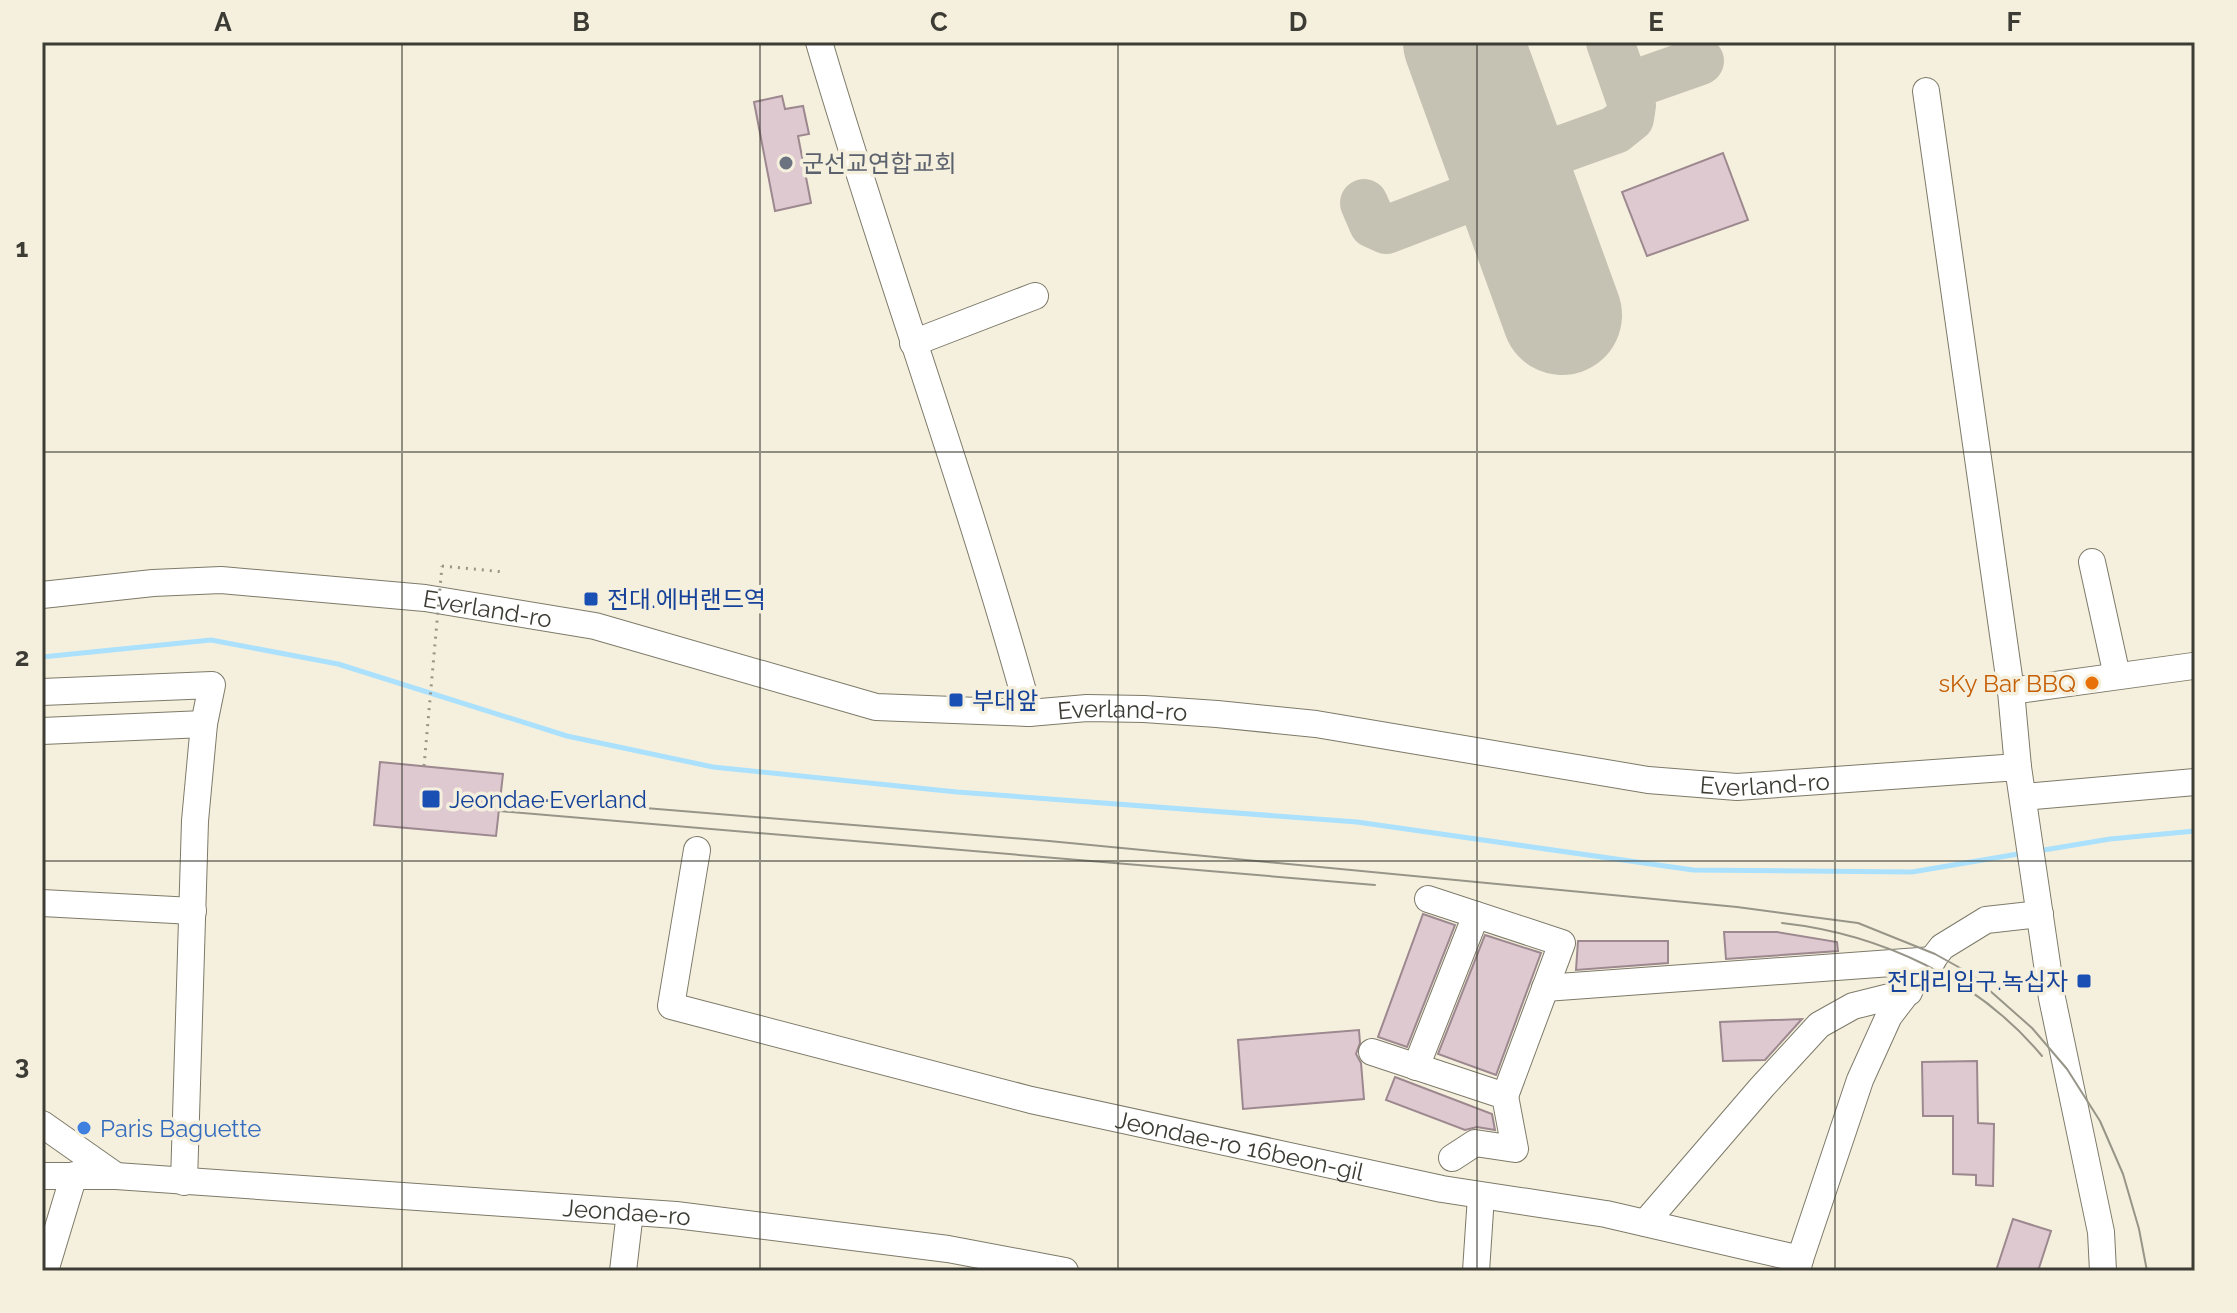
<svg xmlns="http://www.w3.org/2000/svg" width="2237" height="1313" font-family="Raleway,'Noto Sans KR',sans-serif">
<rect width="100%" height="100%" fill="#f5f0de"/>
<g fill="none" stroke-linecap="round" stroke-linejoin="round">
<path stroke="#abe1fc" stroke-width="5" d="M42,657L211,640L338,664L567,736L713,767L957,792L1357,822L1693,870L1912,872L2024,853
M2038,851L2110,839L2195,831"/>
<path stroke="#c6c2b3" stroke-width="48" d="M1629,86L1700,61
M1537,158L1615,130L1630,118L1632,105L1610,42
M1364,203L1373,224L1386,230L1485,192"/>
<path stroke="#c6c2b3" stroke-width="120" d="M1463,42L1562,315"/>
</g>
<path fill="#dec9d0" stroke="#9c888e" stroke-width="2" d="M782,96L785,109L803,106L809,134L798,136L811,203L775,211L754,102Z
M1723,153L1748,220L1647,256L1622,192Z
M380,762L503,774L496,836L374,825Z
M1423,914L1455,925L1407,1047L1378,1037Z
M1724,932H1777L1837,942L1838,951L1726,959Z
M1485,935L1541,953L1496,1075L1438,1054Z
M1578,941H1668V963L1576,970Z
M1802,1019L1765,1060L1723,1061L1720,1022Z
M1359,1030L1360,1043L1356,1054L1361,1063L1364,1099L1243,1109L1238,1040Z
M1977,1061L1978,1123L1994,1124L1993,1186L1976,1185V1175L1953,1174V1116H1923L1922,1062Z
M1395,1077L1492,1114L1495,1130L1477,1127L1465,1130L1386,1100Z
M2013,1219L2051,1231L2038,1271H1996Z"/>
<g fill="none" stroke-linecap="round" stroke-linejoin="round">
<defs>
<g id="minor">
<path d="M819,42C885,267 967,487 1029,713"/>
<path d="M1926,91L2011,691L2018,767"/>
<path d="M913,343L1035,296"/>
<path d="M2092,562L2117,676"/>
<path id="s1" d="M42,595L153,583L221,580L425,598L595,626L876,707L1029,713L1087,708L1144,709L1217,714L1316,724L1648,780L1737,787L2018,767L2052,998L2101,1232L2103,1271"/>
<path d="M2011,691L2193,666"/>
<path d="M42,692L212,685L204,724L42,731"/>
<path d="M2023,797L2195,782"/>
<path id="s2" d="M697,850L671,1006L1031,1100L1442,1189L1606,1214L1800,1259L1797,1271"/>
<path d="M1428,899L1562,943L1505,1096"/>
<path d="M42,903L193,911"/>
<path d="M1545,988L1933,960"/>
<path d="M1372,1052L1505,1096L1515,1149L1475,1143L1452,1158"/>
<path d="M1416,1067L1476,915"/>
<path d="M42,1124L116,1176"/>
<path id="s3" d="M42,1176H116L676,1215L948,1249L1065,1271"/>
<path d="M184,1182L195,821L204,724"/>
<path d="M1645,1223L1762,1087L1819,1025L1853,1006L1909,992"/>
<path d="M1800,1259L1860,1080L1889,1016L1942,947L1986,920L2040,914"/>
<path d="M45,1271L74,1175"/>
<path d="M623,1271L630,1212"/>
<path d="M1476,1271L1481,1196"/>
</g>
</defs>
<use href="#minor" stroke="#7d7a69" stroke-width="28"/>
<path stroke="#989588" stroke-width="3" stroke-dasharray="2 6" stroke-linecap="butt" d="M442,566L504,572"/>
<use href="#minor" stroke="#fff" stroke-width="26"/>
<path stroke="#979588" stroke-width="2" d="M500,796L1049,841L1737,907L1858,923L1935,954L1971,974L2032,1028L2067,1069L2100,1121L2123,1174L2139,1229L2147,1271
M499,811L1375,885
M1782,923C1881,934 1978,979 2042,1056"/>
<path stroke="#989588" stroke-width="3" stroke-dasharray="2 6" stroke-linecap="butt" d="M424,766L442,566"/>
</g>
<path fill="none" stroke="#3d3c34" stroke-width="2" stroke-opacity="0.55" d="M402,42V1271M760,42V1271M1118,42V1271M1477,42V1271M1835,42V1271M42,452H2195M42,861H2195"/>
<circle fill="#6b7280" stroke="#f5f0de" stroke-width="3" cx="786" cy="163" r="8"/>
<g fill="#1a4fb4" stroke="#f5f0de" stroke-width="3">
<rect x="583" y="591" width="16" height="16" rx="4"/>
<rect x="948" y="692" width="16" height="16" rx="4"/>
<rect x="421" y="789" width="20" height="20" rx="4"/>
<rect x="2076" y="973" width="16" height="16" rx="4"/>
</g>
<circle fill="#e8710a" stroke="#f5f0de" stroke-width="3" cx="2092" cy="683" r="8"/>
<circle fill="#3f7fe0" stroke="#f5f0de" stroke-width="3" cx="84" cy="1128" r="8"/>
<g text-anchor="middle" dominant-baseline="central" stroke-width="7" stroke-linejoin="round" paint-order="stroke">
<g font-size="24" fill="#5b616d" stroke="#f5f0de" text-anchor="start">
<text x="802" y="163">군선교연합교회</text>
</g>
<g font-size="24" fill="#164399" stroke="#f5f0de" text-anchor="start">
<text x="607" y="599">전대.에버랜드역</text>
<text x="972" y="700">부대앞</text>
<text x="449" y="799">Jeondae·Everland</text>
<text x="2068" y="981" text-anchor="end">전대리입구.녹십자</text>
</g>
<g font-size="24" fill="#3d3c34" stroke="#f5f0de">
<text stroke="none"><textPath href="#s1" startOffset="448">Everland-ro</textPath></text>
<text stroke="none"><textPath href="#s1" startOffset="1096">Everland-ro</textPath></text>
<text stroke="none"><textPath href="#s1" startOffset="1744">Everland-ro</textPath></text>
<text stroke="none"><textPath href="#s2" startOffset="744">Jeondae-ro 16beon-gil</textPath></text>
<text stroke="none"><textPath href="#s3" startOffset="586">Jeondae-ro</textPath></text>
</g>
<g font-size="24" fill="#c56008" stroke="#f5f0de" text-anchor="end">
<text x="2076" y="683">sKy Bar BBQ</text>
</g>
<g font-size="24" fill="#366cbe" stroke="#f5f0de" text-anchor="start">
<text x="100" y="1128">Paris Baguette</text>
</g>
</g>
<rect width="2237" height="1313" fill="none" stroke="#f5f0de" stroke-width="88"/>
<rect x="44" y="44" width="2149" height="1225" fill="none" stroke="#3d3c34" stroke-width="3"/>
<g font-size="26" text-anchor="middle" font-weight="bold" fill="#3d3c34">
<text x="223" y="31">A</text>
<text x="581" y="31">B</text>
<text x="939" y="31">C</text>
<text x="1298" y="31">D</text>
<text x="1656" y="31">E</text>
<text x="2014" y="31">F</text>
<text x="22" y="257">1</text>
<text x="22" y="666">2</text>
<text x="22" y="1074">3</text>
</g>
</svg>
